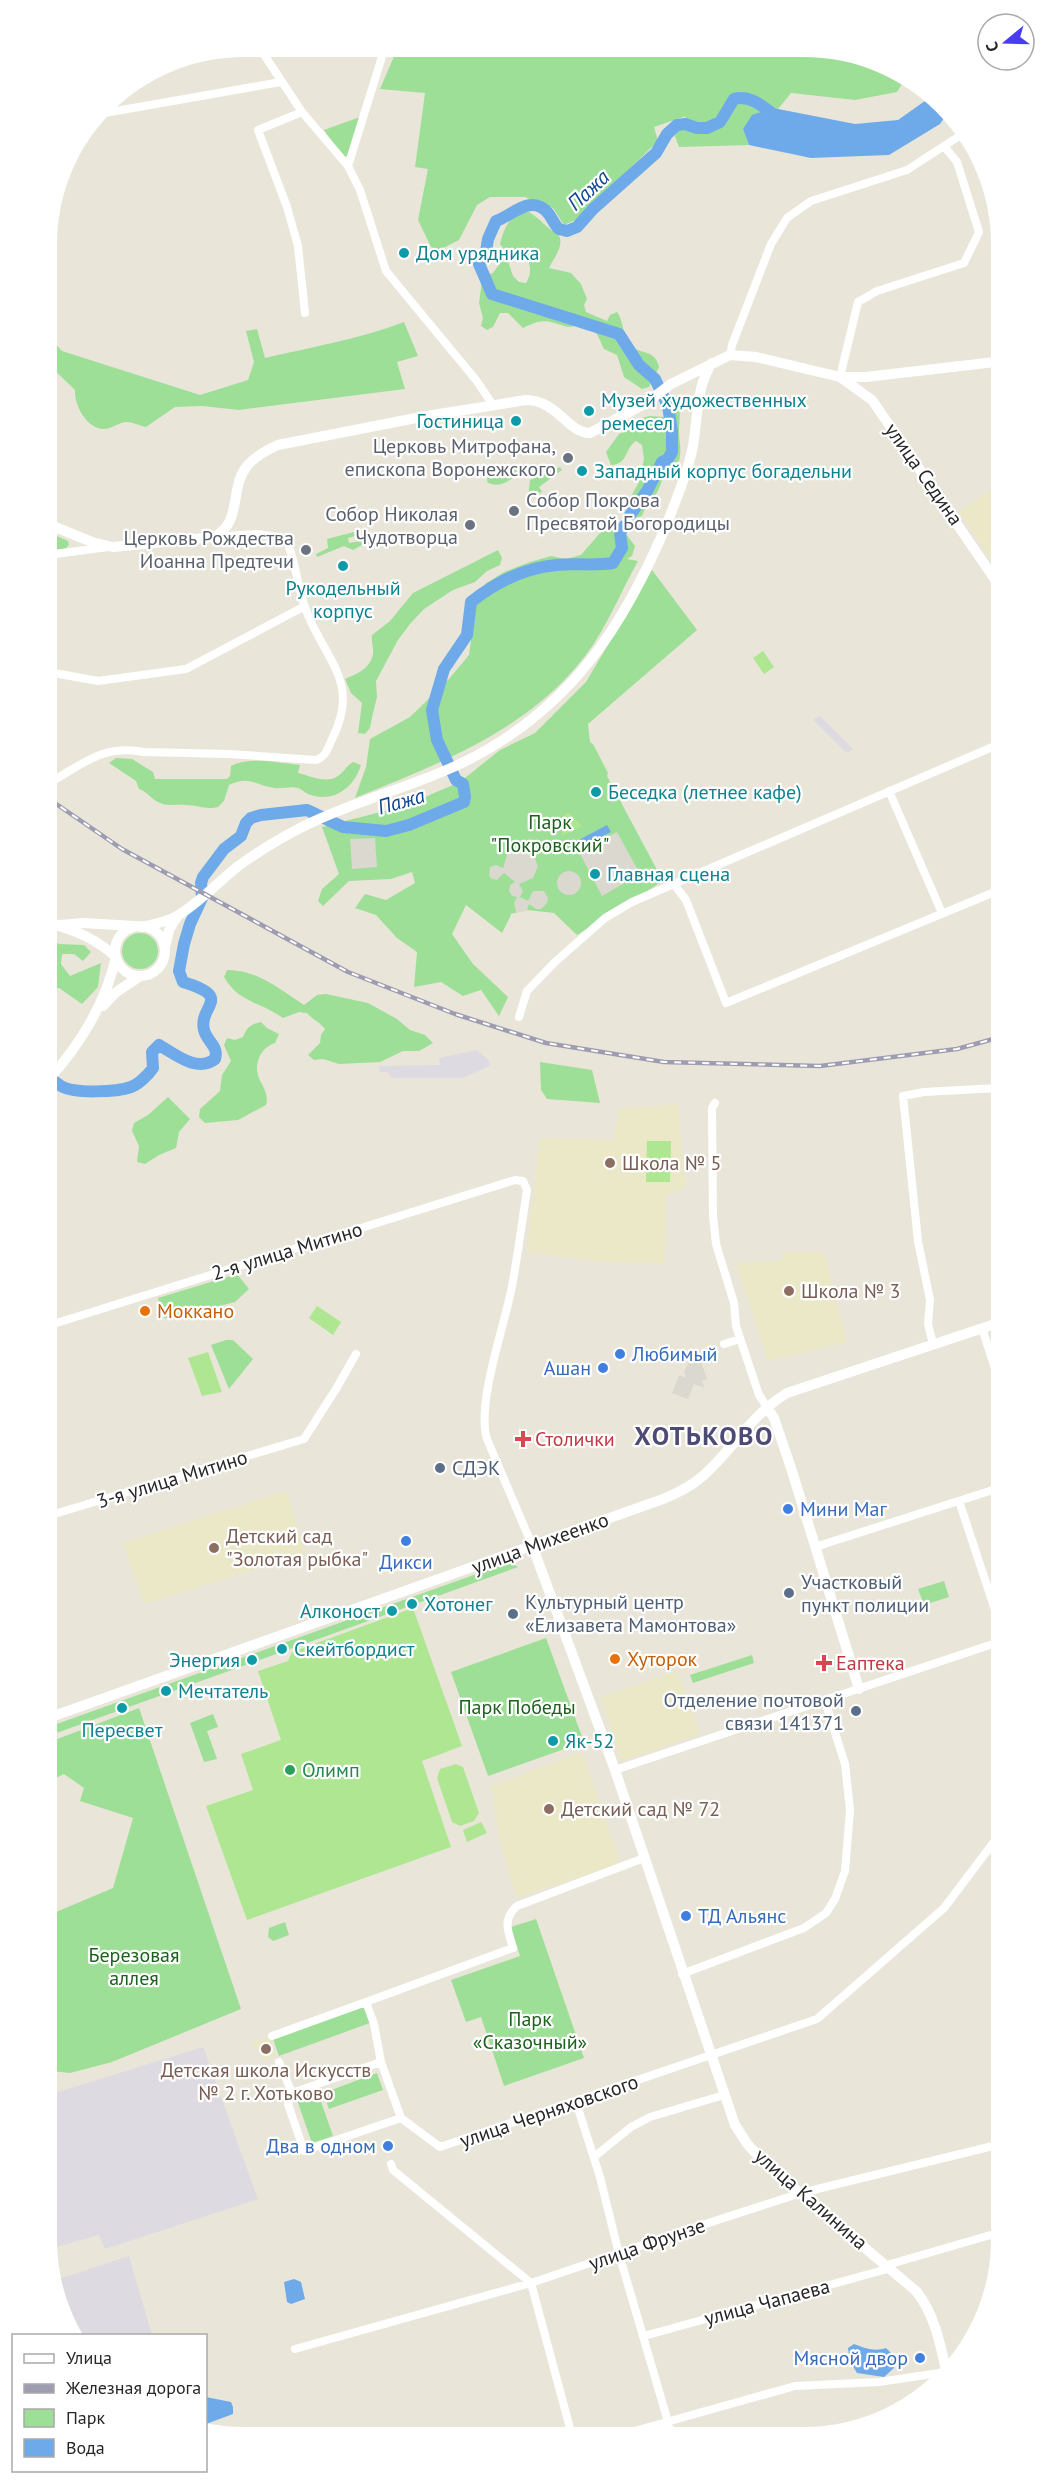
<svg xmlns="http://www.w3.org/2000/svg" width="1048" height="2484" font-family="'PT Sans',sans-serif">
<rect width="100%" height="100%" fill="#e9e6d9"/>
<path fill="#dedae2" d="M820,716L853,749L847,753L813,720Z
M476,1050L488,1059L490,1066L462,1078H392L387,1072H380L379,1066L440,1065L439,1058Z
M203,2047L258,2199L105,2249L99,2235L53,2248V2097L55,2093Z
M129,2256L152,2335H79L53,2291V2281Z"/>
<path fill="#ebe8c8" d="M996,487V567L959,511Z
M678,1104L685,1187L666,1196L665,1264L595,1261L527,1252L540,1138L614,1140L619,1109Z
M783,1252H824L847,1342L768,1361L736,1263L782,1260Z
M286,1491L306,1553L144,1604L123,1543Z
M678,1671L700,1734L622,1761L600,1697Z
M582,1752L620,1860L615,1865L517,1898L501,1846L491,1786Z
M269,2037L275,2056L263,2060L259,2048L255,2049L252,2043Z"/>
<path fill="#9ddf97" d="M398,47L842,50L892,67L910,80L905,79L897,92L855,100L791,93L778,109L773,108L743,129L749,145L679,147L675,136L686,116L654,127L658,141L578,219L564,225L553,208L525,197H490L477,205L459,240L439,250L431,247L418,220L428,169L415,167L425,93L380,89Z
M360,117L348,156L343,157L324,130Z
M524,210C540,216 545,229 558,233C565,247 555,255 549,268L571,273L581,284L587,299L584,305L586,312L607,321L610,315L617,312C624,321 622,335 630,344C641,357 654,347 659,367L649,387L642,389L624,377L617,355L604,349C599,338 594,322 578,325C573,326 570,328 564,326C545,320 542,319 523,328L508,313H500L493,327L487,330L481,326L483,318L479,303L482,281L486,275L493,273L501,262L508,261L513,276L519,282L526,283C532,274 531,263 525,254L504,250L500,244C503,230 510,215 524,210Z
M404,322L418,356L397,362L405,389L239,410L202,406L175,407L146,427C140,426 133,422 127,422C119,422 112,429 104,429C87,429 74,405 75,390L47,363V334L62,351L200,395L248,380L254,362L246,331L257,329L265,358C311,347 360,339 404,322Z
M676,401C682,412 679,419 679,430C679,442 682,449 679,461C658,475 666,478 655,496C651,504 646,505 642,516L635,518L625,507L639,482L644,459L642,445L636,441C624,449 629,464 611,465L606,452L619,434L632,429L642,418L649,416L665,417L672,403Z
M516,465L518,475C508,481 498,489 487,482L488,472L496,466L504,469Z
M560,467L562,470L539,487L542,492L528,498L530,480Z
M613,525L626,534L635,546L632,556L627,559L638,561C623,588 610,619 593,645C537,727 443,762 355,798L366,767L370,739L410,717L449,679L469,655L476,603L487,597L483,591L485,584L504,572L530,562L551,556L566,559L581,555L600,533Z
M48,532L68,541L69,545L66,548L48,551Z
M354,532L355,536L348,538L349,543L378,538L379,543H366L353,550L344,546L317,557L316,554L328,548L327,539Z
M498,550L502,558L500,565L487,571L475,582L453,590L424,609L410,624L398,640L376,681L377,697L373,713L370,728L365,734L358,733L362,703L351,693L345,679C357,674 370,669 373,654C374,648 371,642 372,635L390,621L413,593Z
M652,570L697,630L588,724L590,742L593,744L608,773L607,776L663,881L577,935L554,913L527,910L510,914L511,915L502,933L466,905L452,934L473,964L508,997L499,1016L481,990L463,996L441,982L414,987L417,952L397,938L376,915L355,908L365,894L386,900L415,883L412,872L391,879L349,881L323,906L318,901L322,889L339,874L322,827L404,806L460,782L500,750L535,733L586,682Z
M116,758L132,759L153,772L155,779H227L230,776L231,766C250,756 279,763 300,765L298,773C310,776 327,784 338,776C345,771 346,766 353,762L361,765C355,786 335,803 311,795C306,794 303,790 298,788C291,786 283,789 275,788C255,786 251,775 229,785L224,801L218,807C204,810 199,805 186,805C177,804 167,807 158,802C150,798 148,792 139,789L136,781L109,763Z
M122 951a18 18 0 1 1 36 0a18 18 0 1 1-36 0Z
M49,938L59,944L84,945L91,952L83,961L74,954H62L61,964L70,976L101,963L98,987L82,1004L59,988L49,990Z
M227,970C258,970 279,989 304,1005L317,995L326,994L368,1003L397,1019L410,1030L425,1035L433,1043L419,1051H403L380,1062L339,1064L323,1059L314,1060L308,1055L320,1043L321,1035L325,1029C320,1022 313,1020 307,1013L299,1012L283,1018C261,1002 239,1003 224,977Z
M261,1022L267,1028L279,1034L275,1043C261,1047 253,1064 259,1078C263,1088 269,1093 266,1105L238,1120L205,1123L199,1117L200,1109L220,1091L222,1075L231,1061L224,1045L227,1038L235,1040L243,1037C247,1027 251,1024 261,1022Z
M540,1062L592,1070L600,1103L547,1099L541,1090Z
M168,1097L190,1119L179,1132L176,1148L159,1155L145,1164L137,1162L139,1146L132,1131L134,1123L148,1115Z
M237,1274L249,1289L235,1302L172,1318H164L158,1298Z
M226,1340H233L253,1359L229,1389L211,1345Z
M510,1562L518,1567L51,1735V1726Z
M944,1581L949,1597L924,1605L918,1589Z
M546,1638L584,1742L488,1776L451,1672Z
M752,1655L754,1663L693,1683L690,1675Z
M139,1708L241,2009L112,2062L70,2073L52,2071V1910L56,1912L113,1888L133,1818L80,1801L84,1788L64,1774L52,1780L51,1745L52,1741Z
M213,1714L218,1727L207,1731L217,1759L204,1762L190,1723Z
M536,1919L584,2058L504,2086L481,2017L466,2022L451,1980L520,1956L511,1927Z
M285,1922L289,1935L273,1941L268,1937L269,1928Z
M364,2006L370,2023L279,2056L273,2039Z
M377,2073L383,2090L329,2109L323,2093Z
M317,2090L333,2136L312,2143L296,2097Z"/>
<path fill="#aee692" d="M763,651L774,667L764,674L753,658Z
M568,812L582,826L562,836V817Z
M647,1141H671L670,1182H646Z
M317,1306L341,1322L333,1335L309,1318Z
M208,1352L222,1392L202,1396L188,1358Z
M413,1608L462,1746L422,1761L451,1847L247,1920L206,1806L253,1790L241,1754L281,1740L258,1671L288,1661L292,1652Z
M456,1764L463,1767L479,1813L474,1821L460,1826L452,1822L437,1778L440,1769Z
M481,1822L487,1833L467,1842L463,1830Z"/>
<path fill="#dad8cf" d="M617,832L640,874L602,896L579,852Z
M375,838L377,867L352,869L350,839Z
M519,848L533,853L538,866L533,878L519,884L523,891L520,897L528,901L533,891H544L548,898L547,903L541,909H536L529,904L527,910L522,912H516L514,903L517,897L512,896L509,891L510,885L515,882L504,873L497,880L492,879L489,876L490,867L496,865L503,868L507,855Z
M557 883a12 12 0 1 1 24 0a12 12 0 1 1-24 0Z
M700,1358L707,1379L702,1381L705,1388L694,1384L688,1399L672,1393L679,1375L686,1378L684,1371L689,1362Z"/>
<path fill="#6eaae9" d="M932,96L943,104L948,112L940,124L889,155L811,158L749,145L743,129L752,115L773,108L855,124L898,120Z
M607,825L611,832L575,850L573,843Z
M294,2279L301,2282L305,2299L291,2304L287,2302L284,2282Z
M854,2344C864,2348 875,2352 886,2348L894,2356V2368L884,2377L857,2373L850,2361L848,2348Z
M206,2397L231,2402L233,2407V2414L206,2424Z"/>
<g fill="none" stroke-linecap="round" stroke-linejoin="round">
<path stroke="#6eaae9" stroke-width="12" d="M630,515L647,491L662,462L668,459L672,452V431L668,406L655,379L639,365L619,334L492,294L479,264L485,258L488,239L496,221C512,216 531,193 548,213C552,218 554,224 559,229L567,231L577,227L593,209L656,153L667,134L677,125L685,124L697,128H707L720,122L734,99C751,94 766,109 779,119
M49,1077C53,1080 57,1084 61,1086C74,1094 117,1092 131,1087C139,1084 148,1075 153,1068L152,1052L159,1045C175,1054 197,1073 215,1059C219,1046 207,1042 204,1030C198,1005 235,998 183,982L179,971L184,944L190,924L202,898L201,883L203,877L224,849L241,836L246,823L251,818L261,815L307,810L343,827L386,831L409,825L464,802L465,797L463,784L456,780L437,740L432,710L444,669L467,635L471,602C495,583 525,568 556,565C575,563 594,566 613,563L622,548L620,533L624,526"/>
<path stroke="#fff" stroke-width="8" d="M259,47L302,112L348,166L360,190L386,271L476,380L493,405
M302,112L258,130L287,207L298,246L305,313
M99,114L281,82
M348,166L385,47
M730,355L732,345L771,244L787,218L811,201L907,170L961,135
M840,377L858,302L877,291L964,263L979,232L957,162L944,146
M48,555L108,547
M48,667L54,673L98,681L186,669L305,606
M49,783C83,764 103,744 144,752L229,754L316,760C326,757 328,748 332,739C360,684 328,663 308,615C298,593 297,567 288,544C269,528 239,536 216,537
M889,791L942,913
M673,883L686,900L726,1003L997,891
M519,1017L527,991L555,962L605,918L632,902L997,745
M715,1103L712,1108L713,1216L716,1244L734,1303L736,1326L759,1395L767,1407
M50,1325L515,1180L523,1181L527,1190C522,1222 518,1254 512,1286C505,1325 476,1403 487,1439L532,1545
M982,1328L998,1378
M724,1344L740,1339
M933,1344L928,1324L930,1300L918,1241L903,1096L924,1092L998,1088
M959,1501L999,1622
M51,1515L304,1439L336,1389L356,1354
M815,1547L999,1488
M615,1770L999,1642
M682,1974L804,1928L826,1913L835,1899L845,1871L850,1810L845,1764L825,1701
M272,2036L366,2002
M279,2062L292,2093
M381,2062L292,2093L288,2104L304,2151L401,2118L440,2147L817,2019L944,1908L1000,1834
M576,2102L600,2177L619,2254L671,2432
M401,2118L381,2062L374,2024L366,2002L513,1948C508,1932 502,1919 517,1906L644,1858
M594,2157L631,2127L650,2117L724,2095
M391,2164L393,2170L531,2283L571,2432
M887,2265L1001,2232
M644,2336L891,2268
M295,2349L531,2283L696,2227L801,2193L1001,2144
M631,2432L795,2386L879,2382L946,2372"/>
<path stroke="#fff" stroke-width="10" d="M840,377L872,400L996,581
M48,524L92,542L113,547L214,537C243,522 229,488 247,466C255,456 267,450 278,445L421,417L526,400C557,400 569,434 590,433L646,403L671,384L730,355L756,357L840,377H866L995,362
M49,926L83,923L134,926
M115 951a25 25 0 1 1 50 0a25 25 0 1 1-50 0Z
M142,927C153,924 167,922 177,916C199,903 217,883 237,867C259,851 282,837 306,825C357,800 412,787 462,763C571,710 626,624 670,516C678,495 687,473 692,451C698,424 695,387 712,363
M165,947L169,930L177,917
M103,1006L115,993L140,976
M49,1079C80,1045 106,1002 116,957C98,941 82,933 59,926
M767,1407L774,1418L792,1471L859,1689
M532,1545L615,1770L735,2125L748,2145L770,2168L916,2291C935,2314 941,2347 947,2375
M51,1717L663,1499C678,1493 692,1486 704,1475C733,1449 752,1414 787,1393L998,1323"/>
<defs>
<path id="rail" d="M49,799L122,849L348,972L455,1014L546,1043L664,1062L820,1066L957,1049L997,1038"/>
</defs>
<use href="#rail" stroke="#9e9cb1" stroke-width="4.5"/>
<use href="#rail" stroke="#fff" stroke-width="2" stroke-dasharray="7" stroke-linecap="butt"/>
</g>
<g fill="#0f9aa8" stroke="#fff" stroke-width="2">
<circle cx="404" cy="253" r="6"/>
<circle cx="589" cy="411" r="6"/>
<circle cx="516" cy="421" r="6"/>
<circle cx="582" cy="471" r="6"/>
<circle cx="343" cy="566" r="6"/>
<circle cx="596" cy="792" r="6"/>
<circle cx="595" cy="874" r="6"/>
<circle cx="412" cy="1604" r="6"/>
<circle cx="392" cy="1611" r="6"/>
<circle cx="282" cy="1649" r="6"/>
<circle cx="252" cy="1660" r="6"/>
<circle cx="166" cy="1691" r="6"/>
<circle cx="122" cy="1708" r="6"/>
<circle cx="553" cy="1741" r="6"/>
</g>
<g fill="#6b7280" stroke="#fff" stroke-width="2">
<circle cx="568" cy="458" r="6"/>
<circle cx="514" cy="511" r="6"/>
<circle cx="470" cy="525" r="6"/>
<circle cx="306" cy="550" r="6"/>
</g>
<g fill="#8d6e63" stroke="#fff" stroke-width="2">
<circle cx="610" cy="1163" r="6"/>
<circle cx="789" cy="1291" r="6"/>
<circle cx="214" cy="1548" r="6"/>
<circle cx="549" cy="1809" r="6"/>
<circle cx="266" cy="2049" r="6"/>
</g>
<g fill="#e8710a" stroke="#fff" stroke-width="2">
<circle cx="145" cy="1311" r="6"/>
<circle cx="615" cy="1659" r="6"/>
</g>
<g fill="#3f7fe0" stroke="#fff" stroke-width="2">
<circle cx="620" cy="1354" r="6"/>
<circle cx="603" cy="1368" r="6"/>
<circle cx="788" cy="1509" r="6"/>
<circle cx="406" cy="1541" r="6"/>
<circle cx="686" cy="1916" r="6"/>
<circle cx="388" cy="2146" r="6"/>
<circle cx="920" cy="2358" r="6"/>
</g>
<g fill="#e0444e" stroke="#fff" stroke-width="2">
<path d="M520 1430h6v6h6v6h-6v6h-6v-6h-6v-6h6z"/>
<path d="M821 1654h6v6h6v6h-6v6h-6v-6h-6v-6h6z"/>
</g>
<g fill="#5c6f8a" stroke="#fff" stroke-width="2">
<circle cx="440" cy="1468" r="6"/>
<circle cx="789" cy="1593" r="6"/>
<circle cx="513" cy="1614" r="6"/>
<circle cx="856" cy="1711" r="6"/>
</g>
<circle fill="#2e9e5b" stroke="#fff" stroke-width="2" cx="290" cy="1770" r="6"/>
<g text-anchor="middle" dominant-baseline="central" stroke-width="4.5" stroke-linejoin="round" paint-order="stroke">
<g font-size="20" fill="#0d838f" stroke="#fff" text-anchor="start">
<text x="416" y="253">Дом урядника</text>
<text x="601" y="400">Музей художественных<tspan x="601" dy="23">ремесел</tspan></text>
<text x="504" y="421" text-anchor="end">Гостиница</text>
<text x="594" y="471">Западный корпус богадельни</text>
<text x="343" y="588" text-anchor="middle">Рукодельный<tspan x="343" dy="23">корпус</tspan></text>
<text x="608" y="792">Беседка (летнее кафе)</text>
<text x="607" y="874">Главная сцена</text>
<text x="424" y="1604">Хотонег</text>
<text x="380" y="1611" text-anchor="end">Алконост</text>
<text x="294" y="1649">Скейтбордист</text>
<text x="240" y="1660" text-anchor="end">Энергия</text>
<text x="178" y="1691">Мечтатель</text>
<text x="122" y="1730" text-anchor="middle">Пересвет</text>
<text x="565" y="1741">Як-52</text>
</g>
<g font-size="20" fill="#5b616d" stroke="#fff" text-anchor="end">
<text x="556" y="446">Церковь Митрофана,<tspan x="556" dy="23">епископа Воронежского</tspan></text>
<text x="526" y="500" text-anchor="start">Собор Покрова<tspan x="526" dy="23">Пресвятой Богородицы</tspan></text>
<text x="458" y="514">Собор Николая<tspan x="458" dy="23">Чудотворца</tspan></text>
<text x="294" y="538">Церковь Рождества<tspan x="294" dy="23">Иоанна Предтечи</tspan></text>
</g>
<g font-size="20" fill="#272727" stroke="#fff">
<text transform="translate(924 474) rotate(55)">улица Седина</text>
<text transform="translate(287 1251) rotate(-17)">2-я улица Митино</text>
<text transform="translate(172 1479) rotate(-17)">3-я улица Митино</text>
<text transform="translate(540 1543) rotate(-20)">улица Михеенко</text>
<text transform="translate(549 2111) rotate(-19)">улица Черняховского</text>
<text transform="translate(811 2199) rotate(41)">улица Калинина</text>
<text transform="translate(647 2244) rotate(-19)">улица Фрунзе</text>
<text transform="translate(767 2302) rotate(-15)">улица Чапаева</text>
</g>
<g font-size="20" fill="#1c601e" stroke="#fff">
<text x="550" y="822">Парк<tspan x="550" dy="23">"Покровский"</tspan></text>
<text x="517" y="1707">Парк Победы</text>
<text x="134" y="1955">Березовая<tspan x="134" dy="23">аллея</tspan></text>
<text x="530" y="2019">Парк<tspan x="530" dy="23">«Сказочный»</tspan></text>
</g>
<g font-size="20" fill="#785e54" stroke="#fff" text-anchor="start">
<text x="622" y="1163">Школа № 5</text>
<text x="801" y="1291">Школа № 3</text>
<text x="226" y="1536">Детский сад<tspan x="226" dy="23">"Золотая рыбка"</tspan></text>
<text x="561" y="1809">Детский сад № 72</text>
<text x="266" y="2070" text-anchor="middle">Детская школа Искусств<tspan x="266" dy="23">№ 2 г. Хотьково</tspan></text>
</g>
<g font-size="20" fill="#c56008" stroke="#fff" text-anchor="start">
<text x="157" y="1311">Моккано</text>
<text x="627" y="1659">Хуторок</text>
</g>
<g font-size="20" fill="#366cbe" stroke="#fff" text-anchor="start">
<text x="632" y="1354">Любимый</text>
<text x="591" y="1368" text-anchor="end">Ашан</text>
<text x="800" y="1509">Мини Маг</text>
<text x="406" y="1562" text-anchor="middle">Дикси</text>
<text x="698" y="1916">ТД Альянс</text>
<text x="376" y="2146" text-anchor="end">Два в одном</text>
<text x="908" y="2358" text-anchor="end">Мясной двор</text>
</g>
<g font-size="20" fill="#be3a42" stroke="#fff" text-anchor="start">
<text x="535" y="1439">Столички</text>
<text x="836" y="1663">Еаптека</text>
</g>
<g font-size="20" fill="#4e5e75" stroke="#fff" text-anchor="start">
<text x="452" y="1468">СДЭК</text>
<text x="801" y="1582">Участковый<tspan x="801" dy="23">пункт полиции</tspan></text>
<text x="525" y="1602">Культурный центр<tspan x="525" dy="23">«Елизавета Мамонтова»</tspan></text>
<text x="844" y="1700" text-anchor="end">Отделение почтовой<tspan x="844" dy="23">связи 141371</tspan></text>
</g>
<g font-size="20" fill="#27864d" stroke="#fff" text-anchor="start">
<text x="302" y="1770">Олимп</text>
</g>
<g font-size="21" font-style="italic" fill="#124690" stroke="#fff">
<text transform="translate(588 190) rotate(-43)">Пажа</text>
<text transform="translate(401 801) rotate(-16)">Пажа</text>
</g>
<g font-size="26" font-weight="bold" letter-spacing="1.5" fill="#4d4a75" stroke="#fff">
<text x="704" y="1435">ХОТЬКОВО</text>
</g>
</g>
<path d="M0 0H1048V2484H0ZM244 57H804A187 187 0 0 1 991 244V2240A187 187 0 0 1 804 2427H244A187 187 0 0 1 57 2240V244A187 187 0 0 1 244 57Z" fill="#fff" fill-rule="evenodd"/>
<rect x="12" y="2334" width="195" height="138" fill="#ffffff" stroke="#a9a9a9" stroke-width="1.5"/>
<rect x="24" y="2354" width="30" height="9" fill="#ffffff" stroke="#a9a9a9" stroke-width="1.5"/>
<text x="66" y="2364" font-size="18" fill="#272727">Улица</text>
<rect x="24" y="2384" width="30" height="9" fill="#9e9cb1" stroke="#a9a9a9" stroke-width="1.5"/>
<text x="66" y="2394" font-size="18" fill="#272727">Железная дорога</text>
<rect x="24" y="2409" width="30" height="18" fill="#9ddf97" stroke="#a9a9a9" stroke-width="1.5"/>
<text x="66" y="2424" font-size="18" fill="#272727">Парк</text>
<rect x="24" y="2439" width="30" height="18" fill="#6eaae9" stroke="#a9a9a9" stroke-width="1.5"/>
<text x="66" y="2454" font-size="18" fill="#272727">Вода</text>
<g transform="translate(1006 42) rotate(251)"><circle r="28" fill="#ffffff" stroke="#a9a9a9" stroke-width="1.5"/>
<path d="M0-4.5L10 22L0 15L-10 22Z" fill="#483df2"/>
<text y="-9" font-size="16" font-weight="bold" text-anchor="middle" fill="#272727">С</text>
</g>
</svg>
